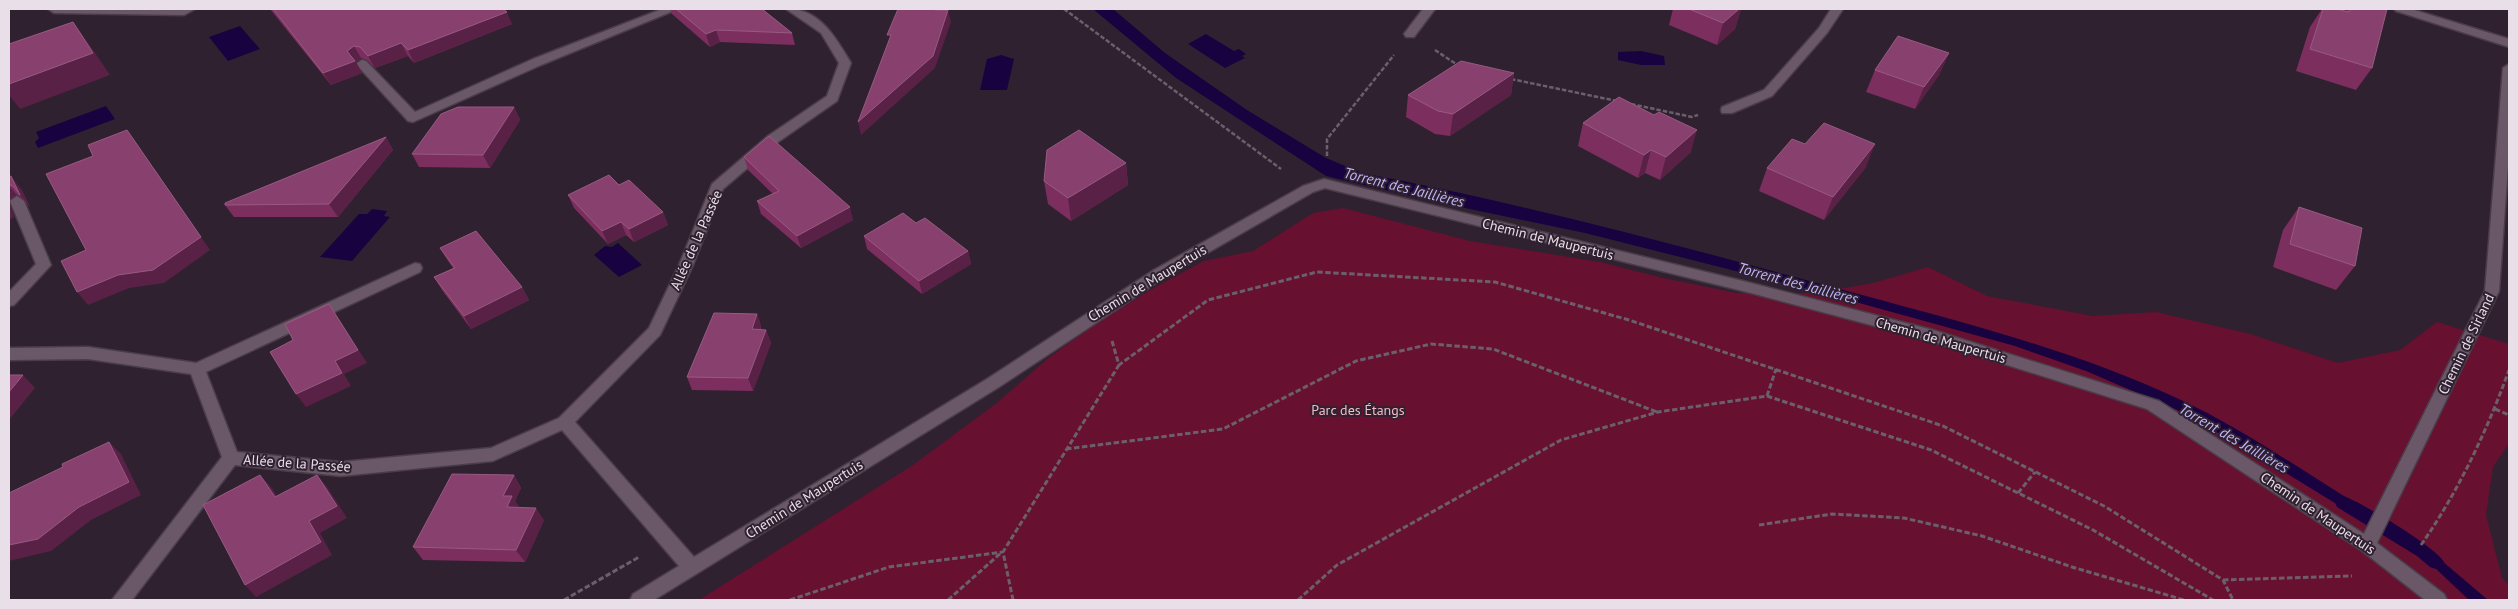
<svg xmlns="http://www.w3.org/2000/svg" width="2518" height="609" font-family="'PT Sans',sans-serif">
<rect width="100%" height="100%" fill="#302130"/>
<path fill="#67102f" d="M1343,208L1470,241L1600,262L1663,278L1737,293H1816L1873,283L1928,267L1987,296L2093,316L2156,312L2250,334L2338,363L2400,350L2437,322L2509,344V443L2493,467L2486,515L2502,578L2509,585V600H699L913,465L998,402L1047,359L1097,323L1157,286L1204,261L1253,251L1313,213Z"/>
<path fill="#180340" d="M1093,9H1113L1165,53L1247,110L1326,158L1362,173C1521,203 1677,245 1832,287C1950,319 2070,348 2181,400C2243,429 2301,470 2360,506L2356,516L2245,448L2177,410L2086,371L2015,346L1823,293L1585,233L1436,202L1326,176L1176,78Z
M240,26L260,49L228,61L209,37Z
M1206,34L1234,51L1239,49L1246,54L1242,56L1245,58L1225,68L1188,44Z
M1641,51L1664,56L1665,65H1641L1618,60V52Z
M1001,55L1014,59L1007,90H980L987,59Z
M106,106L115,119L38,148L35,142L39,138L36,132Z
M372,209L387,211L384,216L390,217L352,261L320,257L359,214H367Z
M618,243L642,265L619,277L594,255L605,246L612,247Z
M2415,538L2488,600H2469L2433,566Z"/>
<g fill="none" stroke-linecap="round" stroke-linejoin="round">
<path fill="#180340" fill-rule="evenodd" d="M2343,496C2360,501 2437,548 2444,562L2442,567L2436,569L2430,567L2417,556L2337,507L2335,502L2337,497Z"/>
<defs>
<path id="minor" d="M48,9H195L184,15L54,13Z
M662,9H678L541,65L413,122L408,121L356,64L362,60L366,61L415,112L533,59Z
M786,9C819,7 836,38 851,63L837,101L778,142L723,189L693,265L660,335L575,422L694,557L987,379L1154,270L1303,186L1324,179L1751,283L1933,330L2159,401L2364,534L2485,291L2503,68L2509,64V152L2499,291L2377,543L2444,594L2447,600H2425L2361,550L2147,409L1931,341L1751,293L1325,188L1313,192L1164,278L999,387L654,600H630L633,594L679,566L562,430L493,461L341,476L235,465L132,600H112L222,457L191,374L88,359L9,360V348L88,347L196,363L415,263L420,264L422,268L420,272L206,372L237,452L341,462L491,448L559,418L649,328L679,265L712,184L768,136L827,96L839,63L821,33Z
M1423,9H1435L1414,37H1406L1404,34Z
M1831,9H1843L1827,33L1772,96L1732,113H1722L1721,110L1722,107L1764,90L1819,28Z
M2394,9H2411L2509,39V47L2396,11Z
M17,196L24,201L51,265L14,305L9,306V292L36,264L10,201Z"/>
</defs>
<use href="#minor" stroke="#4a3d49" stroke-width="3"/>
<path stroke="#6c5f6c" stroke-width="2.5" stroke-dasharray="4.5 2" stroke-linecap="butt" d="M1064,9L1281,169
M1435,50L1459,66
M1511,79L1617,101
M1631,104L1692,117L1698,115
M1327,156V139L1394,55"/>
<path stroke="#6c5f6c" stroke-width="3" stroke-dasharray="5.5 2.5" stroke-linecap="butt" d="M1112,341L1119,365L1208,300L1317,272L1495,282L1629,320L1943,426L2104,506L2223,580L2233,600
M1767,396L1776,369
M2495,409L2509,415
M1066,449L1223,429L1356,361L1431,344L1493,349L1657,412
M2018,493L2035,472
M1759,525L1832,514L1904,518L1982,536L2072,567L2184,600
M2421,545C2458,492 2487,431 2509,370
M2223,580L2352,576
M564,600L639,557
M790,600L889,567L1003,552
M948,600L1002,552
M1013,600L1003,552L1119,365
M1298,600L1337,565L1561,440L1658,412L1767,396L1931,450L2093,530L2213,600"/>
<use href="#minor" fill="#6a5869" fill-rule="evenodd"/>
</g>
<path fill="#7c2e5f" d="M270,9H503L512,24L414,63L408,56L375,68L367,60L361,58L356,62L362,73L331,85Z
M670,9H762L792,33L795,45L720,42L710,47L672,14Z
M1673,9H1741L1735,29L1717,45L1669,25Z
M2322,9H2337L2346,11L2347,9H2387L2372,68L2356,90L2296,71L2310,27Z
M1949,53L1939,75L1915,109L1866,92L1875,70Z
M1514,73L1511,95L1450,136L1435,134L1406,117L1408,95Z
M514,107L520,120L490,168L419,167L412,154Z
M1583,123L1691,152L1660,180L1645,173L1638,178L1578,146Z
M386,137L393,150L338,217H234L225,205Z
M1805,144L1866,167L1824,220L1759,191L1767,168Z
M744,157L853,220L801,248L761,214L757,201L773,194L748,170Z
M1126,163L1128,185L1071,221L1048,204L1044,181Z
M9,177L21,189L30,207L22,198L16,194L9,200Z
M619,185L663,212L668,225L634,242L626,235L608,244L574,208L568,195Z
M2299,207L2355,266L2336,290L2273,267L2283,230Z
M864,236L968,251L971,264L922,294L867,249Z
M440,248L522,287L529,300L471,329L442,290L434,277L453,268L448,261Z
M757,314L761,326V330H766L771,343L753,391L692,390L687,377Z
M514,475L521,488L515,501L519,507L544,520L525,562L423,560L413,547Z"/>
<path fill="#592146" d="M1739,9H1741L1735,29L1717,45L1723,23Z
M948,10L951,22L935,68L861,135L858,122Z
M507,12L512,24L414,63L408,50Z
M73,22L89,44L110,75L20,109L9,95V84Z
M716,30L720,42L710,47L706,34Z
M401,43L408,56L375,68L368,56Z
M354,46L361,58L356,62L362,73L331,85L323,73Z
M1949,53L1939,75L1915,109L1924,87Z
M1514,73L1511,95L1450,136L1453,114Z
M514,107L520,120L490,168L483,155Z
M127,130L210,250L164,283L129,288L88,305L77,292L118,275Z
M1697,130L1691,152L1660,180L1666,157Z
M386,137L393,150L338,217L329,204Z
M1875,144L1866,167L1824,220L1833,197Z
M1651,150L1645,173L1638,178L1644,155Z
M1126,163L1128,185L1071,221L1068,198Z
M11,176L21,189L30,207L20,195Z
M9,186L16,194L9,200Z
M9,202L14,217L9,220Z
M850,207L853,220L801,248L797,236Z
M663,212L668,225L634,242L629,229Z
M621,222L626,235L608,244L602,231Z
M968,251L971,264L922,294L919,281Z
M522,287L529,300L471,329L464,316Z
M329,304L367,363L344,374L351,386L306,407L296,394L335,361Z
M757,314L761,326L757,342L752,329Z
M766,330L771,343L753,391L748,378Z
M23,375L35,388L9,420V392Z
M109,442L121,454L141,495L91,520L51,551L9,561V545Z
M260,475L271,487L286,510L275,497Z
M317,475L327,487L347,518L320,533L332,555L256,597L245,585L309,521Z
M514,475L521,488L515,501L520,508L507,507L503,496Z
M536,508L544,520L525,562L516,550Z"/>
<path fill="#88416e" stroke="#975a81" d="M273,9H503L507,12L408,50L401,43L368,56L360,47L354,46L347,51L355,61L323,73Z
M676,9H762L792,33L716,30L706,34Z
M898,9H934L935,10H948L933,56L858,122L891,35H887Z
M1689,9H1739L1723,23Z
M2323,9H2337L2349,12L2351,9H2387L2372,68L2310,49Z
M73,22L93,53L9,84V44Z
M1898,36L1949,53L1924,87L1875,70Z
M1461,61L1514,73L1453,114L1438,111L1408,95Z
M1619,97L1654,115L1659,112L1697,130L1666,157L1651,150L1644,155L1583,123Z
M458,107H514L483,155L412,154L441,114Z
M1824,123L1875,144L1833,197L1767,168L1792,139L1805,144Z
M127,130L201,237L153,270L118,275L77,292L61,261L86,250L46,174L93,156L88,145Z
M1079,130L1126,163L1068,198L1044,181L1047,150Z
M769,136L850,207L797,236L757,201L779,191L744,157Z
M386,137L329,204L225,205V203Z
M609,175L619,185L629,180L663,212L629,229L621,222L602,231L568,195Z
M11,176L20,195L14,187L9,184V177Z
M2299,207L2362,228L2355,266L2290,244Z
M903,213L916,223L925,218L968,251L919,281L864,236Z
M476,231L522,287L464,316L434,277L455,268L440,248Z
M329,304L358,350L335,361L342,373L296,394L270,352L293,340L285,324Z
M714,313L757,314L752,329L766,330L748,378L687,377Z
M9,375H23L9,392Z
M109,442L129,482L79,507L38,539L9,545V493L63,467L62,464Z
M452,474L514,475L503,496H512L507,507L536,508L516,550L413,547Z
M260,475L275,497L317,475L337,506L309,521L321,542L245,585L203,505Z"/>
<g text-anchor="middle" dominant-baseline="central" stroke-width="4" stroke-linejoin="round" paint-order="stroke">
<g font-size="14" fill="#e9dfe9" stroke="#302130">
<text transform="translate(1548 239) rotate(14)">Chemin de Maupertuis</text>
<text transform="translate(696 240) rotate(-66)">Allée de la Passée</text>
<text transform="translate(1147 283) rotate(-31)">Chemin de Maupertuis</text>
<text transform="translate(1941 340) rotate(16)">Chemin de Maupertuis</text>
<text transform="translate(2466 344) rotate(-64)">Chemin de Sirland</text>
<text transform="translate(297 463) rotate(4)">Allée de la Passée</text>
<text transform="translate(804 499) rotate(-32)">Chemin de Maupertuis</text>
<text transform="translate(2318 513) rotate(34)">Chemin de Maupertuis</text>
</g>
<g font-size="14" fill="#f1bbc5" stroke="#302130">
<text x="1358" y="410">Parc des Étangs</text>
</g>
<g font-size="15" font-style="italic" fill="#beb6fa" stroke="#302130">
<text transform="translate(1404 187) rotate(14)">Torrent des Jaillières</text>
<text transform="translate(1798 283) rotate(15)">Torrent des Jaillières</text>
<text transform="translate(2234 438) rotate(30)">Torrent des Jaillières</text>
</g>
</g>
<rect width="2518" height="609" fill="none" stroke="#e9dfe9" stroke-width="20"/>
</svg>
